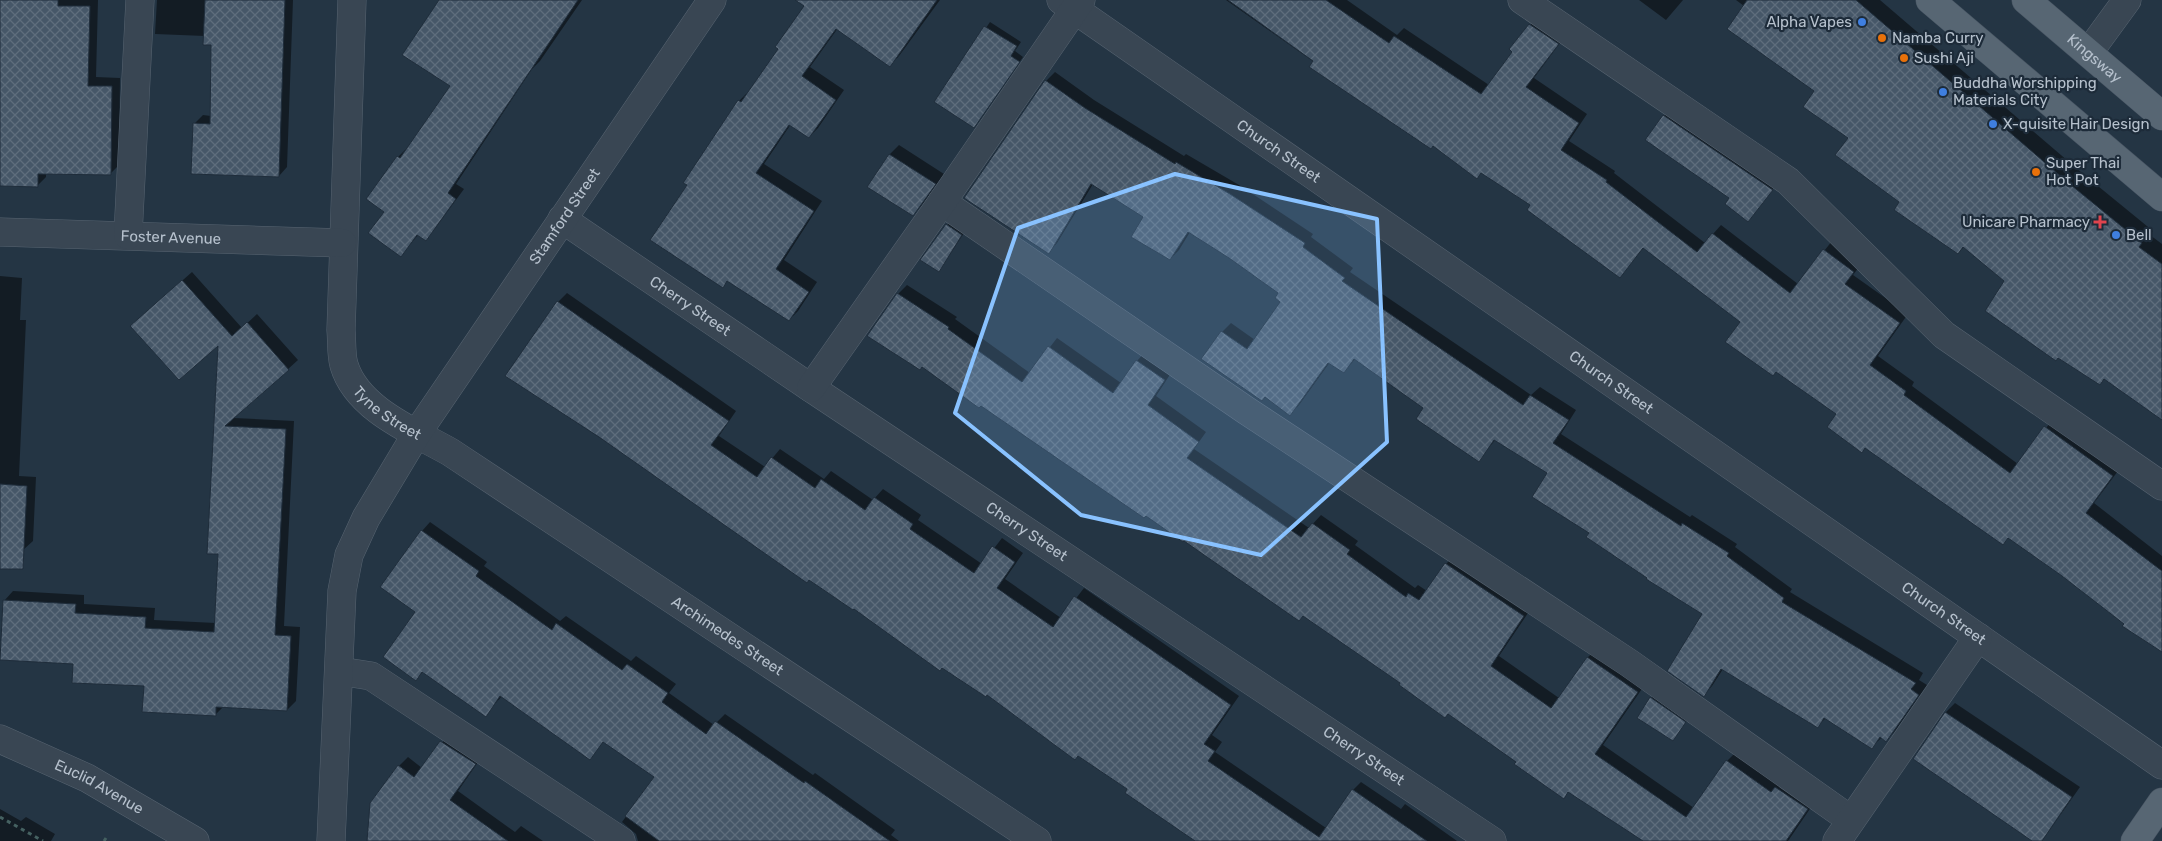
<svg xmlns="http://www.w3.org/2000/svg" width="2162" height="841" font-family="Rubik,sans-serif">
<defs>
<pattern id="building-cross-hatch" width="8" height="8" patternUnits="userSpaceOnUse" patternTransform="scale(1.25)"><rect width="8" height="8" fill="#465768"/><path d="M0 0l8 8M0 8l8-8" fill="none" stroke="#5e6d7c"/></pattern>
</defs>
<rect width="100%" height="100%" fill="#243544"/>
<path fill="#0007" d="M0,0H98L96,77L120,78L119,165L110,174L46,173V177L37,186L0,185Z
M157,0H293L287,167L279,176L194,124L203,115L211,116L212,44L205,36L155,34Z
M440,0H582L540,61L532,69L456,184L464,189L434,230L425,239L419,234L401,255L386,211L398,157L407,148L452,85Z
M808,0H940L899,56L890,65L838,28L810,67L844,90L818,128L809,137L791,124L764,164L822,201L784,260L817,282L798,311L789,320L728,280L722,286L688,185L685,182L739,101L748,92L779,49L776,46Z
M1226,0H1347L1397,35L1404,28L1489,85L1514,52L1510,49L1538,16L1566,35L1534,78L1587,114L1569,141L1615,171L1614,173L1705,243L1721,225L1798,284L1832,241L1862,263L1853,275L1908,314L1878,356L1914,382L1912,386L2018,464L2054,418L2121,467L2094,503L2162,556V651L2062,575L1838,414L1741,322L1644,247L1620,277L1532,205L1482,172L1477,177Z
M1639,0H1683L1666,20Z
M1736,0H1880L2082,173L2153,231L2150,235L2162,244V418L2105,378L2100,383L2006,281L1965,246L1958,253L1901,201L1815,91L1744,6Z
M990,22L1021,42L1015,51L1023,57L978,122L936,102Z
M1055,72L1094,100L1184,156L1186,154L1239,185L1313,234L1311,237L1353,268L1350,272L1531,395L1540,387L1576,410L1561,434L1690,517L1692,515L1737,544L1735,547L1792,589L1790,592L1923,673L1919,680L1927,685L1895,731L1886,740L1882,737L1872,747L1826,718L1817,726L1723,669L1712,686L1704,695L1703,614L1648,577L1590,532L1549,473L1496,439L1478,461L1424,408L1356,358L1344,372L1330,362L1299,405L1290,414L1222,332L1231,323L1255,340L1282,302L1280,293L1230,257L1190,232L1179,250L1170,259L1145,217L1093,184L1057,243L1049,252L1046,81Z
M1671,109L1778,182L1754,213L1731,198L1664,116Z
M899,145L944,174L922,205L913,214L869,186L890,154Z
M951,220L966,230L939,271L922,260Z
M192,272L242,328L257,314L298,360L234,418L294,421L284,626L300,627L296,701L287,710L223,707L216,714L145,685L74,663L4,601L13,591L84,595V604L155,608L154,620L216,623L219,553V343L141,317Z
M0,276L22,278L20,320H26L19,476L36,477L33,541L23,550L0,549Z
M907,285L957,317L955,319L1030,373L1057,338L1121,383L1137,361L1145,352L1173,370L1156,396L1206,432L1194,449L1309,528L1321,515L1358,541L1355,545L1415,588L1418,585L1427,591L1446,564L1455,555L1532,607L1499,656L1559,698L1588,657L1597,649L1646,683L1603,745L1694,808L1727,761L1736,752L1816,800L1788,841H1647L1569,791L1564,797L1448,713L1303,615L1184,540L923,366L920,369L898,294Z
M567,293L736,411L719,436L765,467L780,449L824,479L831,471L873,500L883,489L921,515L918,520L982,564L1002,538L1023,553L1005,579L1061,618L1084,588L1239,696L1212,735L1222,742L1215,752L1326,828L1353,790L1361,782L1401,809L1405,804L1457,841H1197L1129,789L507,376L558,302Z
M430,522L487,562L484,566L560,621L566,616L631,661L636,656L676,684L669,693L714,725L725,714L813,775L815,773L895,830L891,835L899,841H638L636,834L622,822L655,777L604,741L590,758L502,696L485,715L423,672L416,679L422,531Z
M1655,694L1689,718L1673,740L1651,698Z
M1955,703L2080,787L2042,841H2034L1914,759L1946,712Z
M450,733L483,755L458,791L515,832L521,826L543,841H368L399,766L408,757L422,768Z
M0,809L21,821L26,817L55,834L51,841H0Z"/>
<path fill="url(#building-cross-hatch)" stroke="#1f2d3b" d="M0,0H58V6H90L88,86H112L111,175L38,174V187L0,186Z
M205,0H285L279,177L191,174L193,123L210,124L211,45H203Z
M439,0H578L448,193L456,199L426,241L417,235L401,257L368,233L384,212L366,199L397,156L400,158L450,86L402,55Z
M795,0H937L890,67L836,29L802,76L836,100L809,138L789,125L756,173L814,211L776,269L809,292L789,321L727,281L723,288L650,240L687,185L683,183L738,100L741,102L778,49L775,47L804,6Z
M1228,0H1326L1389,43L1394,36L1481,94L1512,52L1509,49L1529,24L1559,44L1526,87L1579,123L1561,150L1607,180L1606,182L1697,252L1712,233L1790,293L1823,249L1854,272L1845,284L1900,323L1870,365L1906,391L1904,395L2010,473L2044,426L2113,476L2086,513L2162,571V652L2122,626L2124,624L2062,576L2008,538L2003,545L1865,448L1862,453L1827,427L1836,414L1776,372L1773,376L1725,342L1740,322L1643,248L1620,278L1527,210L1530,205L1481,173L1477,179L1433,146L1431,149L1309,67L1313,61Z
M1747,0H1856L2071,185L2142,243L2139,247L2162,264V420L2104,379L2100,385L2058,358L2056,361L1985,311L2004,281L1963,247L1958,254L1894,210L1899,202L1835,155L1848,138L1803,107L1814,91L1727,29Z
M984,26L1017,46L1011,56L1020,62L974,128L934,102Z
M1045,80L1085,108L1175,164L1176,162L1230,194L1305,243L1303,247L1345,278L1342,281L1523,405L1530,395L1569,420L1553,443L1681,526L1682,523L1729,553L1727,556L1784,598L1782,602L1916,683L1911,689L1919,695L1886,742L1880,737L1872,749L1824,718L1818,728L1721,669L1704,697L1667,671L1702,614L1646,579L1647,578L1586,537L1589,533L1532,497L1547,473L1494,440L1479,462L1416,419L1423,408L1354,359L1344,373L1328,363L1290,416L1265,397L1262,401L1201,359L1221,331L1247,349L1280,302L1275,298L1278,293L1229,258L1188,232L1170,260L1131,237L1143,217L1091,184L1049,254L964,198Z
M1663,115L1773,190L1748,222L1725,204L1729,198L1645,140Z
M889,154L936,184L913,216L867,187Z
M946,224L962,235L939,272L920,260Z
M182,280L232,336L247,322L289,370L225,426L286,429L275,635L291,636L287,711L216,707V716L142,712L144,686L72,683L73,664L0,660L3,600L76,604L75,613L146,617L145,628L214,632L218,554H207L218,346L179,380L130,326Z
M897,293L949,327L948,329L1022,382L1048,346L1113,393L1136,360L1165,380L1148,405L1199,442L1187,458L1301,537L1312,523L1350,550L1347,554L1406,597L1408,593L1419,600L1445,563L1524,616L1491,666L1551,708L1587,657L1638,692L1595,754L1686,817L1726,760L1771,792L1775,787L1808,809L1786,841H1643L1568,792L1564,799L1514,764L1516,762L1448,714L1445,718L1399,685L1400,683L1303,616L1299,621L1184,541L1183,542L1146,516L1144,518L981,406L979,408L922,367L920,370L867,336Z
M557,301L729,421L711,445L757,477L771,457L815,488L821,479L865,510L874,497L913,524L910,529L974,573L992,546L1015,562L997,588L1053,627L1074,596L1231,705L1204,744L1215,751L1208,761L1319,837L1352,789L1427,841H1195L1125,793L1127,789L1078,756L1075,760L987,695L986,697L942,668L940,671L854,609L853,610L809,580L807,583L599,437L505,376Z
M0,484L27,486L23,569H0Z
M421,530L479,571L476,576L552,630L556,623L622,670L627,664L668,693L662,702L706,734L715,721L804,783L805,781L890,841H659L625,816L654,777L603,742L590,760L500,696L486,717L422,672L416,681L383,657L415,612L380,587Z
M1650,697L1686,722L1673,741L1637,718Z
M1945,712L2072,797L2042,841H2032L1913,759Z
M440,741L476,764L450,800L508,841H367L370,803L398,765L414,777Z"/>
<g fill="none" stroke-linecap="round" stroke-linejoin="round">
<defs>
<g id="minor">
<path id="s1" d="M352,0L341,330C342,341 341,355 344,365C357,409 413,431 450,452L1037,841"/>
<path id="s2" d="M1061,0L2162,765"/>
<path d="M1522,0L1788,181L1944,335L2162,486"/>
<path d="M2089,52L2127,0"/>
<path d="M942,202L1247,411L1629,663L1851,820"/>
<path id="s3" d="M562,219L811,388L1492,841"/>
<path id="s4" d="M0,232L342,243"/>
<path d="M128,235L140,0"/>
<path d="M811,388L942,202L1081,0"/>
<path d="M339,671L371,676L621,841"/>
<path id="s5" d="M0,739L87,778L195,841"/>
<path id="s6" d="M331,841L342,591L349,555L366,518L417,433L712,0"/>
<path d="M1837,841L1978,637"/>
</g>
<g id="major">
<path d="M1930,0L2162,197"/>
<path id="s7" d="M2026,0L2162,116"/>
<path d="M2135,841L2162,802"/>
</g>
</defs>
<use href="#minor" stroke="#576471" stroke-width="29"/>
<use href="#major" stroke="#455260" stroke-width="29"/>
<path stroke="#456161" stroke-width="3" stroke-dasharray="4 4" stroke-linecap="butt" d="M0,817L43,841
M104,841L106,838"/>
<use href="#minor" stroke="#394653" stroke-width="28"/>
<use href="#major" stroke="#576673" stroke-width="28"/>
</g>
<path fill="#89c2ff" fill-opacity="0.2" stroke="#89c2ff" stroke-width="4" stroke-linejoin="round" d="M1175,174L1377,219L1387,442L1261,555L1081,515L955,413L1018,228Z"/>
<g fill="#3f7fe0" stroke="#1d2b39" stroke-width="2">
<circle cx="1862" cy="22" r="5"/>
<circle cx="1943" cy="92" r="5"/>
<circle cx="1993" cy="124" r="5"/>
<circle cx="2116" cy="235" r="5"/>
</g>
<g fill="#e8710a" stroke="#1d2b39" stroke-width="2">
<circle cx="1882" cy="38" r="5"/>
<circle cx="1904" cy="58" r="5"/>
<circle cx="2036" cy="172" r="5"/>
</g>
<path fill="#e0444e" stroke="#1d2b39" stroke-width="2" d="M2097.5 214.5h5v5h5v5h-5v5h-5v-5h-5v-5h5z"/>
<g text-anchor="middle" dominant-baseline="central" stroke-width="4.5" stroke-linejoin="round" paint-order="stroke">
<g font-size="15" fill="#b6c1cd" stroke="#1d2b39" text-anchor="start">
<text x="1852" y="22" text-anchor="end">Alpha Vapes</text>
<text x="1892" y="38">Namba Curry</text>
<text x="1914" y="58">Sushi Aji</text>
<text x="1953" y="83">Buddha Worshipping<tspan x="1953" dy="17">Materials City</tspan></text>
<text x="2003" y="124">X-quisite Hair Design</text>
<text x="2046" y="163">Super Thai<tspan x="2046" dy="17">Hot Pot</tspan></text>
<text x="2090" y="222" text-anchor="end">Unicare Pharmacy</text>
<text x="2126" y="235">Bell</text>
</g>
<g font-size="15" fill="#b6c1cd" stroke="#1d2b39">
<text stroke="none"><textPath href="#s7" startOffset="90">Kingsway</textPath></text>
<text stroke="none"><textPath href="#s2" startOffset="265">Church Street</textPath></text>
<text stroke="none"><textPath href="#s6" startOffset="689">Stamford Street</textPath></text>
<text stroke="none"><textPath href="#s4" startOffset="171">Foster Avenue</textPath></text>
<text stroke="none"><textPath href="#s3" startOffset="155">Cherry Street</textPath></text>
<text stroke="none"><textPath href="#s2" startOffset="670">Church Street</textPath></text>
<text stroke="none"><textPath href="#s1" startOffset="432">Tyne Street</textPath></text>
<text stroke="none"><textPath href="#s3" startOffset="560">Cherry Street</textPath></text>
<text stroke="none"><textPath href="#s2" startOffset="1075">Church Street</textPath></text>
<text stroke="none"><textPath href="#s1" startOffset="839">Archimedes Street</textPath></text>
<text stroke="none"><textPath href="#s3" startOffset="965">Cherry Street</textPath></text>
<text stroke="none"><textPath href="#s5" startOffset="110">Euclid Avenue</textPath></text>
</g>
</g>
</svg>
